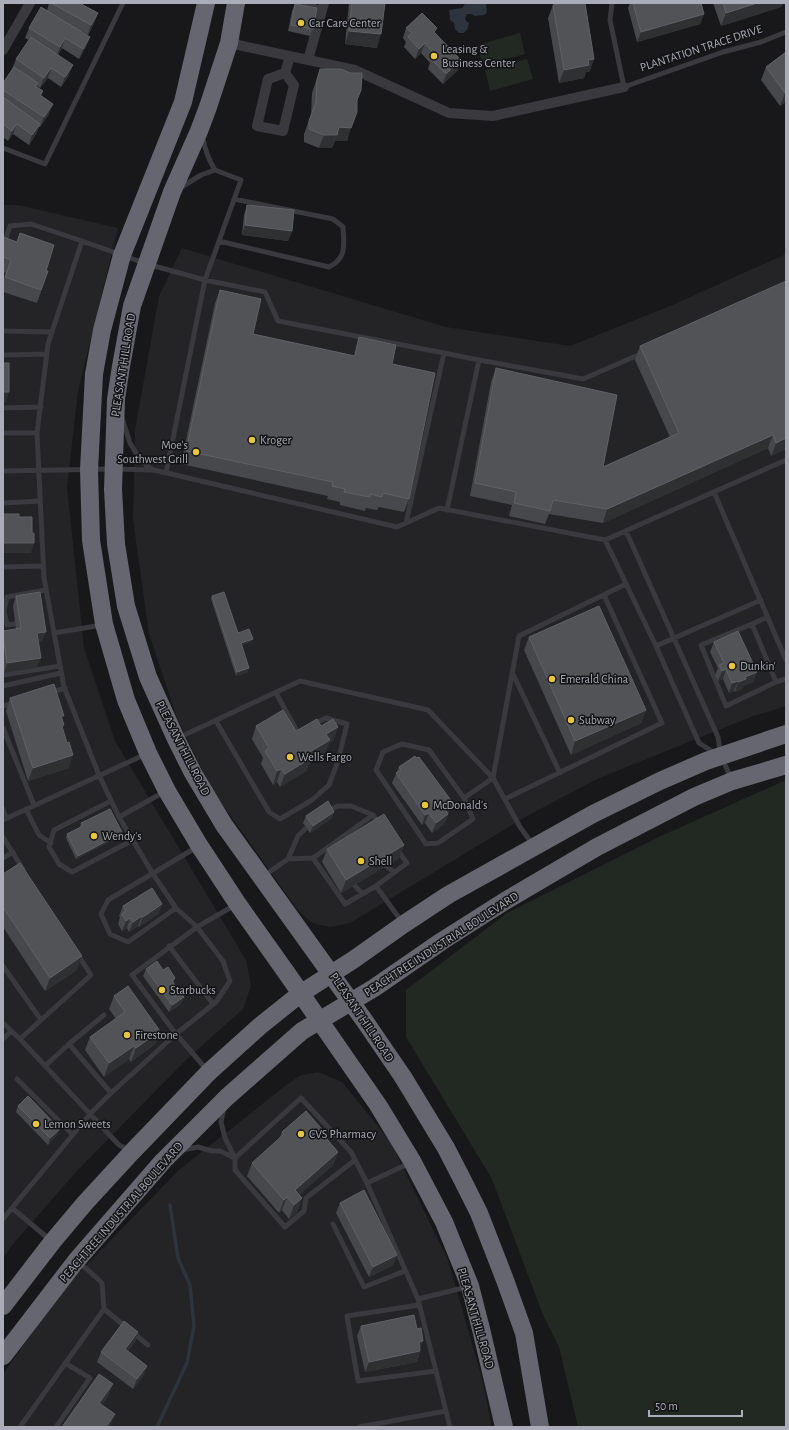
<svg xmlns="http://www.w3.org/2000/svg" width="789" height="1430" font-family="'Alegreya Sans',sans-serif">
<rect width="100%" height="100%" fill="#181719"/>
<path fill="#242326" d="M3,205H18L118,228L78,391L67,487L84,648L115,741L246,960L251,986L243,1009L186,1060L77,1171L13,1244L3,1258Z
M182,248L446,327L570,346L670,306L786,254V706L751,717L597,779L527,816L350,923L330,927L312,923L297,909L212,790L177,718L149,634L133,520L135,430L159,296Z
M318,1072L342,1082L390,1141L448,1260L482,1378L492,1427H3V1374L61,1291L179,1170L285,1086L301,1075Z"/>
<path fill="#222923" d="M520,33L525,54L483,65L477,45Z
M527,59L533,79L490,91L485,70Z
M786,780V1427H578L559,1347L543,1315L492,1179L406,1037V990L507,913L661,836Z"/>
<path fill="#2e343d" d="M469,3H486L487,12L484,15L475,16L471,14H467L465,18L466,21L469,23L468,28L464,33H459L455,29L454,23L450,20L449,10L462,8L465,4Z"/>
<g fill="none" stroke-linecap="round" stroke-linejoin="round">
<path stroke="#2e343d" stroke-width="3.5" d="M157,1427L187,1363L194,1326L190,1285L178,1258L170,1205"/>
<path stroke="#39393e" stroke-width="5" d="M612,3L610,20L624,87L723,52L761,42L786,32
M3,148L45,164L123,3
M215,170L241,180L205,280L147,264L82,241L48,344L37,433L44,578L64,687L99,775L119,817L153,874L176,908L197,927L235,905
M180,188L201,175L215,170C208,159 205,150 203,138
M219,241L329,267C347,258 344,245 343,227L333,219L234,199
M3,247L10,226L31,224L82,241
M3,331L52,332
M3,355L47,354
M479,360L583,379L643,353
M3,408L41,407
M122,418L130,443L140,460L153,470
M3,433H37
M3,471L113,469L154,470L397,527L439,508L605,540L786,460
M166,473L205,280L265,292L278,321L444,353
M714,492L786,660
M3,503L40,501
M406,523L444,353L479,360L447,510
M626,531L718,737L721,756L731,778
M605,540L656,646L699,743L715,753
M3,567L43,566
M768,617L752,624L776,682L786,679
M15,624L7,625L4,611L7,597L46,590
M752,624L701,645L726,706L776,682
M54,633L102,625
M656,646L761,600
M513,674L560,773
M3,675L60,666
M3,686L61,673
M50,693L65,688
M276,693L298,733L300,732
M3,706L14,703
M216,721L269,812L280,819L312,800L329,785L338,761L347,724L326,718L314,724
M3,728L34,805
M178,738L300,681L428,710L493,778L464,798
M402,744L429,750L464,798L473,819L438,843L426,844L376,770L383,752Z
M505,799L662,723L604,595
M111,801L54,830L49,847L59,864L72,872L133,840
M3,809L6,818
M26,809L39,835L51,843
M328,812L337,806H351L373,815
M119,817L164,792
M3,820L146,754
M3,837L23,869
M533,845L520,827L493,778L519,636L626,584
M397,849L407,863L376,886L402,922
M3,858L13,852
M288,859L298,836L307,827
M386,866L394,872
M265,875L288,859L313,858
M354,885L362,893
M376,886L345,904L313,858L373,815L380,824
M176,908L128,942L110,934L101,914L108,900L197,847
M197,927L223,961L230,981L216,1002L176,1034L132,975Z
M169,946L213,1004
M3,966L41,1020
M3,1023L20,1039L118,1144L129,1151
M3,1039L11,1031
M20,1039L91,975L78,955
M69,1044L104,1015
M45,1066L69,1044L111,1093L176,1034L207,1070
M17,1079L73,1135
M224,1108L221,1122L225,1138L235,1158V1170L285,1227L304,1211L306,1198L355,1160
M182,1150L198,1147L212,1151H220L235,1158
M235,1158L301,1098L351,1152L367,1183L410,1163
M367,1183L418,1299L450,1427
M3,1219L12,1208
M333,1224L364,1287L405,1271
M49,1239L12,1208L90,1114L111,1093
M418,1299L467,1287
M419,1305L347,1316L358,1381L436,1371
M104,1309L126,1327
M132,1332L148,1345
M20,1427L104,1309L102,1283L88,1270L79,1263
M56,1427L90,1378L65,1363
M359,1427L446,1411"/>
<path stroke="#39393e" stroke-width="10" d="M302,3L321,12
M229,43L355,70L449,113L493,116L624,87
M3,50L30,3
M308,60L324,3
M285,73L294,85L283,131L257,126L268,79L285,73L290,56"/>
<path stroke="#65666f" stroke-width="18" d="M206,3L183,102L122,255L102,330L94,374L89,470L91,540L104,624L126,700L148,753L167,791L199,845L237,903L288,975L378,1105L412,1161L444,1222L470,1286L481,1329L504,1427
M236,3L229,43L208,107L199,131L172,192L132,306L121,366L116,399L113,489L116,544L126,606L148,677L176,739L193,773L224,825L364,1020L403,1077L446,1148L462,1179L479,1213L505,1280L524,1333L540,1427
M3,1306L53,1241L85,1203L131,1153L209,1072L260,1026L300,994L353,960L404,924L448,895L593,814L660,781L706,761L786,734
M3,1356L76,1261L163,1161L227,1097L302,1031L374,988L442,941L505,901L597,847L694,797L732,781L786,765"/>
</g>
<path fill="#46484b" d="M49,3H83V5L98,13L94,23L88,35L81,31L86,47L79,59L62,48L58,55L69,75L61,87L48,78L40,88L37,86L36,87L43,91L41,96L49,114L40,127H39L36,134L29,145L13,134L8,141L3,137V83L12,69L16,59L29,40L25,38L29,28L47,11Z
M349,3H385L377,48L345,44Z
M630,3H702L701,5L704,14L700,24L637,42L628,8Z
M713,3H783L781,7L721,26Z
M295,4L313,29L310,36L288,31L292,11Z
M553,5L594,59L589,72H586L584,78L559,83L548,18Z
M406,28L436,33L458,70L443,84L428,69L430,63L421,53L415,59L404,47L406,42L403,38Z
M786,52V102L780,106L761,80L766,67Z
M320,69L357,100L347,141H335L332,148H319L304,142V134L311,115L312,93Z
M247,205L292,231L288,241L242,235L244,215Z
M3,237L46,271H48L37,303L3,292V282L6,273L3,272Z
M786,281V449L771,456L768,448L603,523L549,514L545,524L509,516L512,505L470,496L491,382L496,368L603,467L670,437L635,360L640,346Z
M220,290L253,334L354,356L355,351L359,337L392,364L409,499L404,512L379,507L377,510L366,508L365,511L340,505V502L327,499L328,496L181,464L215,303Z
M16,596L42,642H38L37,668L4,673L3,669V631L16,629L13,606Z
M212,596L238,633L253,639L251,642L242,645L248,672L236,676L211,599Z
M529,637L646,710L641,723L571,755L524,650Z
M714,642L757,672L753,682L743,686L742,689L735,692L734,691L729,693L723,679L718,681L715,675L718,668L710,652Z
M10,698L62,720V729L69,768L28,781L6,711Z
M256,726L296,731L321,726L338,727L333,741L329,743L325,753L310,762L306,771L280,787L277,782L273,785L261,764L263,758L252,739Z
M399,767L453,803L444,824L432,833L425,823L422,825L392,783Z
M306,816L332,818L310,833L303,823Z
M81,823L120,835L118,836L117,838L76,859L66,838L67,834L80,827Z
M404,845L399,858L341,893L322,862L327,849Z
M3,874L77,970L45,991L3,927Z
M162,904L158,914L139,927L138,926L129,932L127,928L122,931L118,924L120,917L119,916L123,906Z
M146,969L163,970L175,978L173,983L184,997L181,1004L169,1012L143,976Z
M114,996L160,1031L155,1044L131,1062L129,1059L104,1077L85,1050L90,1037L116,1019L109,1009Z
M18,1106L57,1135L48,1145L16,1112Z
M282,1132L328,1136L327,1139L338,1152L333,1165L299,1195L302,1198L297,1212L289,1219L282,1210L279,1213L247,1176L252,1163L279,1139Z
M340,1203L397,1255L393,1265L369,1277L336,1213Z
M361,1326L420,1350V1351L417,1362L365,1372L357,1336Z
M138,1332L135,1342L128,1351L147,1366L143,1376L133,1389L97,1362L101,1352Z"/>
<path fill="#2f3032" d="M757,3H783L781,7L721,26L726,13Z
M98,13L94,23L88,35L91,25Z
M704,14L700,24L637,42L641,32Z
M349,31L381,34L377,48L345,44Z
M90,37L86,47L79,59L83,49Z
M65,38L62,48L56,57L60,47Z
M425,43L421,53L415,59L419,49Z
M594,59L589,72H586L584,78L559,83L564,70L588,60Z
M461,60L458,70L443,84L446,74Z
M73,65L69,75L61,87L65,77Z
M51,68L48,78L40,88L44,78Z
M786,92V102L780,106L785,93Z
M53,104L49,114L40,127L44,117Z
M17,124L13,134L8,141L12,131Z
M40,124L36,134L29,145L32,135Z
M339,127L351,128L347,141H335L332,148H319L324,135Z
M245,225L292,231L288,241L242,235Z
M3,392H9L6,402H3Z
M773,435L768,448L603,523L607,509Z
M786,438V449L771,456L776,443Z
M3,543H34L31,553H3Z
M46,632L42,642L33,643L37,633Z
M253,639L251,642L240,646L241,643Z
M41,658L37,668L4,673L7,663Z
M249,668L248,672L236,676L237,672Z
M726,669L723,679L718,681L722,671Z
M757,672L753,682L743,686L742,689L735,692L738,682L745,677Z
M738,681L734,691L729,693L732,683Z
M646,710L641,723L571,755L575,741Z
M338,727L333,741L329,743L325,753L310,762L306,771L280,787L285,774L326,734Z
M73,755L69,768L28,781L33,768Z
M281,769L277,782L273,785L277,771Z
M453,803L444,824L432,833L436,823L445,809Z
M334,812L332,818L310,833L313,826Z
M429,813L425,823L422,825L425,815Z
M122,832L120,835L118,836L117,838L76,859L78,856Z
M404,845L399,858L341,893L346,880Z
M162,904L158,914L139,927L143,917Z
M142,916L138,926L129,932L133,922Z
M130,918L127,928L122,931L126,921Z
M82,956L77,970L45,991L50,978Z
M184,997L181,1004L169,1012L172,1005Z
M160,1031L155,1044L131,1062L136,1048Z
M134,1046L129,1059L104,1077L109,1063Z
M60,1129L57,1135L48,1145L50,1138Z
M338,1152L333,1165L291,1202L295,1190Z
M287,1197L282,1210L279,1213L284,1200Z
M302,1198L297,1212L289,1219L294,1205Z
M397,1255L393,1265L369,1277L373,1267Z
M138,1332L135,1342L122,1359L125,1349Z
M423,1341L420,1351L419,1342Z
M420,1351L417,1362L365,1372L369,1362Z
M147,1366L143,1376L133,1389L137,1379Z
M113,1384L108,1397L95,1416L99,1403Z
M115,1414L110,1427H106Z"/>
<path fill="#515357" stroke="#5f6166" d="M51,3H82L81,4L98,13L91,25Z
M352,3H385L381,34L349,31Z
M562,3H585L594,59L588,60L589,65L564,70L553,5Z
M633,3H701L704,14L641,32Z
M723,3H757L726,13Z
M295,4L317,8L313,29L291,25Z
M41,7L90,37L83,49L65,38L60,47L29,28Z
M422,13L437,28L434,32L461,60L446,74L431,59L435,55L425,43L419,49L408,37L412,33L406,28Z
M31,37L73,65L65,77L51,68L44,78L16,59Z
M786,52V92L785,93L766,67Z
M14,67L38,83L35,86L43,91L40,95L53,104L44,117L3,90V83Z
M320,69H341L350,73H362L361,90L357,100V112L351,128L339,127L337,135H324L309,129V121L316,102L317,80Z
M3,97L40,124L32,135L17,124L12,131L3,124Z
M247,205L294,210L292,231L245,225Z
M20,233L54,245L46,271H48L41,290L5,277L11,260L3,257V237L17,242Z
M786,281V438L776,443L773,435L607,509L553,500L550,511L514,503L516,492L475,483L496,368L617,395L603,467L679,433L640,346Z
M220,290L261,299L253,334L355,356L359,337L396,345L392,364L435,373L409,499L383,493L382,497L370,494V497L344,492L345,489L332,486L333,482L186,451Z
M3,359V363H9V392H3Z
M3,514H19V517H32V533H34V543H3Z
M40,592L46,632L37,633L41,658L7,663L3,635V631L21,628L16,596Z
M224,592L238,633L249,629L253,639L241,643L249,668L237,672L212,596Z
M599,606L646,710L575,741L529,637Z
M738,631L757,672L745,677L746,679L738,682V681L732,683L726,669L722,671L719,665L724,663L714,642Z
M54,684L64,716H61L64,725L62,726L67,743L69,742L73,755L33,768L10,698Z
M283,710L296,731L317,719L321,726L333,719L338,727L326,734L330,740L308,753L311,758L285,774L281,769L277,771L265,751L269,748L256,726Z
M415,756L416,758L419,757L453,803L445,809L448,814L436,823L429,813L425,815L396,773L401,770L399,767Z
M328,801L334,812L313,826L306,816Z
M110,809L122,832L118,834V835L78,856L67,834L83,826L81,823Z
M384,814L404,845L346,880L327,849Z
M20,863L82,956L50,978L3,907V874Z
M152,888L162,904L143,917L142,916L133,922L130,918L126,921L122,914L126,911L123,906Z
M157,961L163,970L168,967L175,978L172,981L184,997L172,1005L146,969Z
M128,986L160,1031L136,1048L134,1046L109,1063L90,1037L125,1012L114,996Z
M28,1096L60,1129L50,1138L18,1106Z
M306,1111L328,1136L326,1138L338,1152L295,1190L302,1198L294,1205L287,1197L284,1200L252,1163L284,1134L282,1132Z
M364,1190L397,1255L373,1267L340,1203Z
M414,1315L417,1329L421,1328L423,1341L419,1342L420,1351L369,1362L361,1326Z
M124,1321L138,1332L125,1349L147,1366L137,1379L101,1352Z
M99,1374L113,1384L99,1403L115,1414L106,1427H62Z"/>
<g fill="#e8c541" stroke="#131214" stroke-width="1.5">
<circle cx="301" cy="23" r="4"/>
<circle cx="434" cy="56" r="4"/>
<circle cx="252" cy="440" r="4"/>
<circle cx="196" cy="452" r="4"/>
<circle cx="732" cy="666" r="4"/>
<circle cx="552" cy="679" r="4"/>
<circle cx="571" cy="720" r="4"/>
<circle cx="290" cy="757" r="4"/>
<circle cx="425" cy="805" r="4"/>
<circle cx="94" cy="836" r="4"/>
<circle cx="361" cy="861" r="4"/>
<circle cx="162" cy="990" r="4"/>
<circle cx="127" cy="1035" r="4"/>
<circle cx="36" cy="1124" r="4"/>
<circle cx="301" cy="1134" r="4"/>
</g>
<g text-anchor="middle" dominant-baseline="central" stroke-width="3" stroke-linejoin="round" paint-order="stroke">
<g font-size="12" fill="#aaadb8" stroke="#131214" text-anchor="start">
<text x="309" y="23">Car Care Center</text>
<text x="442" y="49">Leasing &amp;<tspan x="442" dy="14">Business Center</tspan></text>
<text x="260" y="440">Kroger</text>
<text x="188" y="445" text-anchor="end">Moe's<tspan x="188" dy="14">Southwest Grill</tspan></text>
<text x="740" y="666">Dunkin'</text>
<text x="560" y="679">Emerald China</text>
<text x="579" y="720">Subway</text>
<text x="298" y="757">Wells Fargo</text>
<text x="433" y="805">McDonald's</text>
<text x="102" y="836">Wendy's</text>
<text x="369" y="861">Shell</text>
<text x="170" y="990">Starbucks</text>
<text x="135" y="1035">Firestone</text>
<text x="44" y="1124">Lemon Sweets</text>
<text x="309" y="1134">CVS Pharmacy</text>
</g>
<g font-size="12" fill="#aaadb8" stroke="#131214">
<text transform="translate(701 48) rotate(-18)">PLANTATION TRACE DRIVE</text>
<text transform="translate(123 365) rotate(-81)">PLEASANT HILL ROAD</text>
<text transform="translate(183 748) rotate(63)">PLEASANT HILL ROAD</text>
<text transform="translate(441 944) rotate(-33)">PEACHTREE INDUSTRIAL BOULEVARD</text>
<text transform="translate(362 1017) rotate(56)">PLEASANT HILL ROAD</text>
<text transform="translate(121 1212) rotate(-49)">PEACHTREE INDUSTRIAL BOULEVARD</text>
<text transform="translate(476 1318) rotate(74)">PLEASANT HILL ROAD</text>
</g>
</g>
<rect width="789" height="1430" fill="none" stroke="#aaadb8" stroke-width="8"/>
<path d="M649 1410v6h93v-6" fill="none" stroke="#aaadb8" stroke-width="2"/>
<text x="655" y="1410" font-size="12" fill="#aaadb8" stroke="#131214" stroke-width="3" paint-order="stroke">50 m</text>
</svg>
